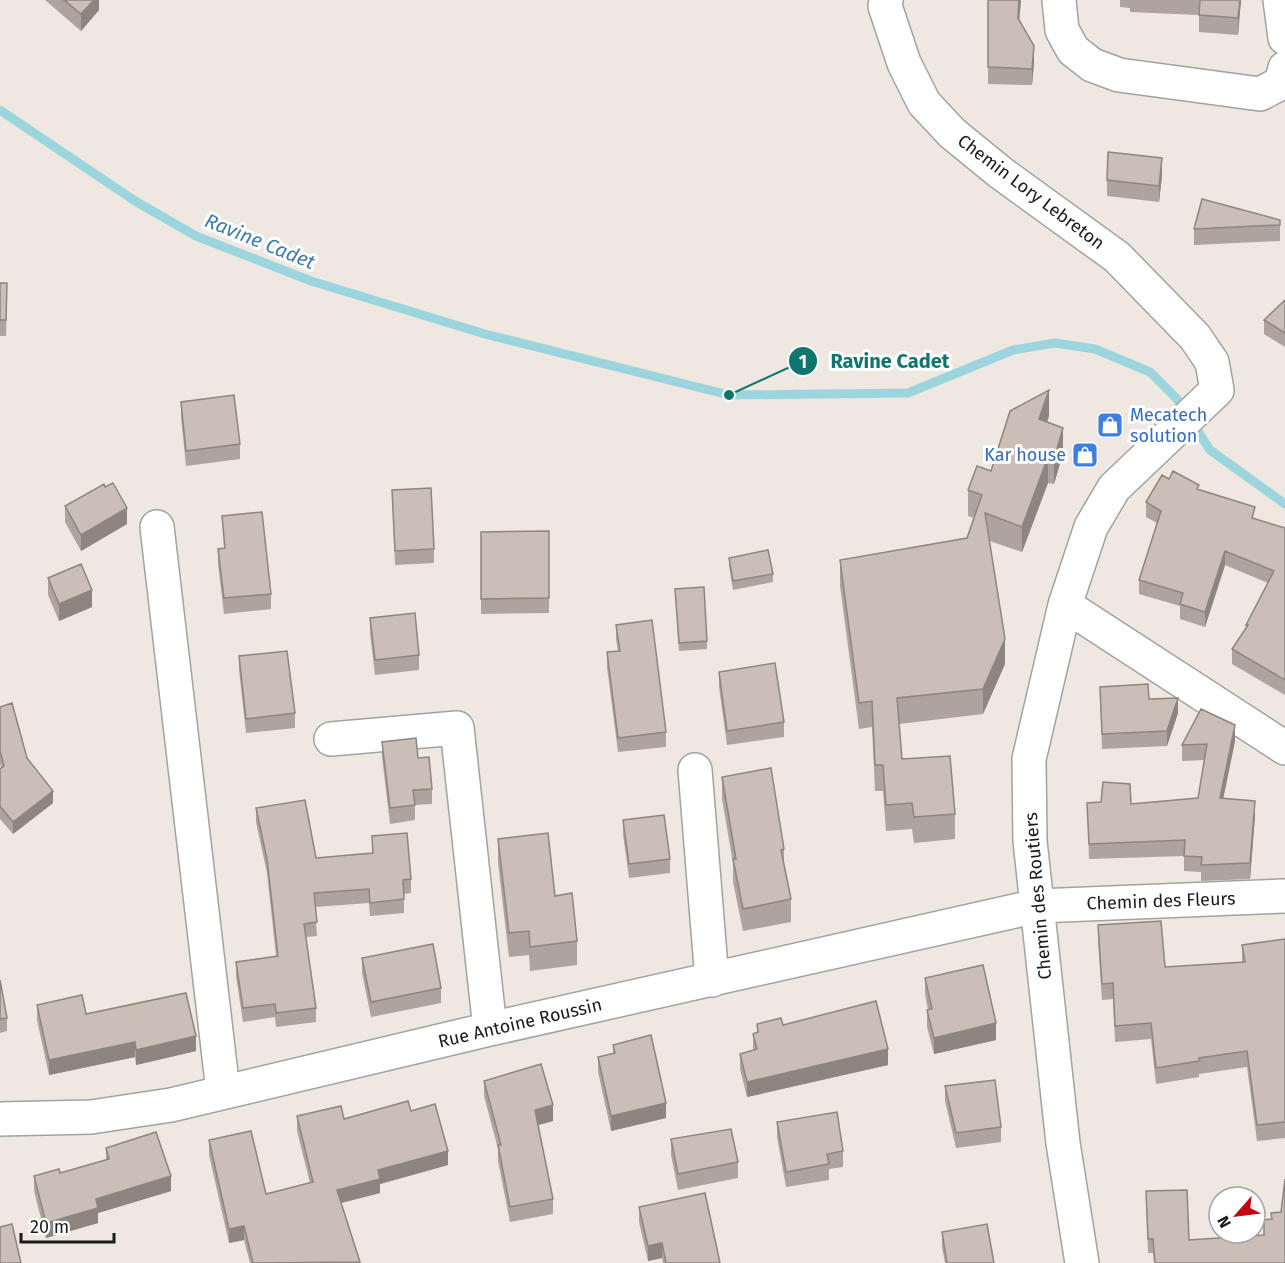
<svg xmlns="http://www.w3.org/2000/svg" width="1285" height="1263" font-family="'Fira Sans',sans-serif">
<rect width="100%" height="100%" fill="#eee8e0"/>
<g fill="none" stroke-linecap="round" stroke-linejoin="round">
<path stroke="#9dd5df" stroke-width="9" d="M0,110L135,201L196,236L311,281L485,334L729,395L908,393L1013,350L1055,343L1095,349L1150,372L1177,399L1210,450L1285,504"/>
<defs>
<path id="street" d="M886,0L885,6L904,63L924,103L952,133L1001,173L1117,257L1195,337L1212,362L1217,390L1114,488L1091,527L1065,605L1029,759L1030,841L1063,1143L1082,1263
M1059,0L1062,30L1073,50L1092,65L1119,75L1260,94L1281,83L1285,68
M1280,0L1285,38
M157,527L223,1091
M1065,605L1285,748
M331,739L457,728L490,1029
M695,770L712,980
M0,1119L91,1117L171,1105L490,1029L1037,906L1285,896"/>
</defs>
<use href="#street" stroke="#a2a2a2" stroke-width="36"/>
<use href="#street" stroke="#fff" stroke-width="33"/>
</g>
<path fill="#aea39d" d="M45,0H99V10L81,31Z
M988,0H1021L1019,20L1034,63L1032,85L988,84Z
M1120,0H1241L1238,35L1199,32V15L1130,12V8L1120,7Z
M1162,175L1159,202L1107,196V180Z
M1280,220V241L1194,245V229Z
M0,283L7,299L6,336H0Z
M1285,300V347L1264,334V320Z
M181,402L240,444V459L186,466L181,417Z
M1049,416L1047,422L1063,453L1054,484L1048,483L1022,552L990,541L1005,664L983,714L899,724L902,759L955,814V839L914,843L912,829L886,831L883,791H875L872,727L859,729L840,586V560L967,538L974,518L968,516V490L991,471Z
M392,490L434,549V563L395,565Z
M1199,490L1255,519L1285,528V695L1232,664V649L1246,629V625L1268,583L1225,565L1205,627L1180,619V606L1139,594V580L1157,523L1146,517V502Z
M65,506L127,524L81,551L65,522Z
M222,516L271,594V609L224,614L218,564V549L224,548Z
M481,532L549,598V613L481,614Z
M729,558L773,574V582L733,590L729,566Z
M48,578L92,607L59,621L48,595Z
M675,589L707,641V649L679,651Z
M370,618L419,655V670L375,675L370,633Z
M616,625L666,732V747L618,752L607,667V652L618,651L616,639Z
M239,656L295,713V728L246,733L239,670Z
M719,672L784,722V737L727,745L719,687Z
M1100,687L1149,699L1178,713L1167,746L1102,749Z
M0,707L27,758L53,803L13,834L0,819V769L1,768L0,763Z
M1235,741L1223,799L1255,816L1250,879L1201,881V872L1184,871V856L1089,859L1087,803L1131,804L1198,798L1204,760L1182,761V745Z
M382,742L418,758L432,789V804L415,805V820L390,824L382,757Z
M722,777L784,849V864L791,899V922L743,931L733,882V863L722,799Z
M256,808L316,858L372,853V836L411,879V893L404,894V913L370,916L369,903L315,907L317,936L306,937L316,1008V1022L276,1027L275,1017L243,1022L236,976V962L276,956L267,873L256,822Z
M623,820L670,859V873L629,878L623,834Z
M498,839L555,896L577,941V965L530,971L529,955L509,957L498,863Z
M1098,925L1165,967L1242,962V945L1285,939V1138L1257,1141L1247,1067L1199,1074V1077L1156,1084L1151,1039L1115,1042L1113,999L1102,1000L1098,941Z
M362,958L441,988V1003L371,1017L362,973Z
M925,978L996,1040L934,1054L927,1027V1010H928L925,994Z
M0,980L7,1018V1031L0,1033Z
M37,1005L86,1014L196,1051L136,1065L135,1057L49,1075L37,1020Z
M757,1024L783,1025L888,1065L747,1097L740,1069V1054L753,1050V1034L757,1032Z
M613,1045L666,1118L611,1131L598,1072V1057L613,1053Z
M484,1081L553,1121L538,1125L553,1199V1214L510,1222L498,1161V1149L484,1096Z
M945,1086L1001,1127V1142L956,1148L945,1101Z
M411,1111L448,1165L380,1184V1193L341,1203L360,1263H250L244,1240L229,1243L209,1155V1140L266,1194L310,1183L297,1131V1116L344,1119Z
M777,1122L843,1151V1167L829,1169V1180L786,1187L777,1137Z
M671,1139L738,1162V1178L678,1190L671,1155Z
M106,1148L171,1191L98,1213V1223L46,1238L34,1191V1176L60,1173L106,1160Z
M1146,1191L1189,1240L1264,1235V1220L1285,1263H1154L1153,1253H1148Z
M639,1207L720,1263H663L662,1258L648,1261L639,1222Z
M942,1232L994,1263H945L942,1247Z"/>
<path fill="#8d857f" d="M94,0H99V10L81,31V14Z
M1019,0H1021L1018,34V18Z
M1240,0H1241L1238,35V18Z
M1034,46V63L1032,85V69Z
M1162,158V175L1159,202V186Z
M1049,390V416L1039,445V419Z
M1063,428V453L1054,484V459Z
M1048,457V483L1022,552V527Z
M127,508V524L81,551V535Z
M1225,551V565L1205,627V612Z
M92,590V607L59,621V604Z
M1005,639V664L983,714V689Z
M1178,698V713L1167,746V731Z
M1235,725V741L1220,814V798Z
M53,791V803L13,834V822Z
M1255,801V816L1250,879V863Z
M996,1023V1040L934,1054V1038Z
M196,1036V1051L136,1065V1050Z
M135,1042V1057L49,1075V1060Z
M888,1049V1065L747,1097V1082Z
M666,1103V1118L611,1131V1116Z
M553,1105V1121L535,1126V1110Z
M448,1151V1165L380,1184V1193L337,1204V1190L378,1170Z
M171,1176V1191L98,1213V1223L46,1238V1223L96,1199Z
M244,1226V1240L229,1243V1229Z
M662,1243V1258L648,1261V1246Z"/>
<path fill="#cabeb6" stroke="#8d857f" stroke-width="1.5" d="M64,0H94L81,14Z
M988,0H1019L1018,18L1034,46L1032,69L988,67Z
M1200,0H1240L1238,18L1199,15Z
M1108,152L1162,158L1159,186L1107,180Z
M1202,199L1280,220V225L1194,229Z
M0,283H7L6,320H0Z
M1285,300V333L1264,320Z
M1049,390L1039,419L1063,428L1054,459L1048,457L1022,527L985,513L1005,639L983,689L897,698L902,759L950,756L955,814L914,817L912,803L886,805L883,765H875L872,701L859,703L840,560L967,538L982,495L968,490L977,466L991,471L1010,411Z
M234,395L240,444L186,451L181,402Z
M1173,471L1199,485L1197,489L1255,507L1252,518L1285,528V680L1232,649L1248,625H1246L1274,571L1225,551L1205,612L1180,604L1183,593L1139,580L1161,511L1146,502L1162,475L1169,479Z
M113,483L127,508L81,535L65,506L104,484L105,487Z
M431,488L434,549L395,551L392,490Z
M262,512L271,594L224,598L218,549L225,548L222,516Z
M549,531V598L481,599V532Z
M768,550L773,574L733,581L729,558Z
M81,564L92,590L59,604L48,578Z
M704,587L707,641L679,643L675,589Z
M415,613L419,655L375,660L370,618Z
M652,620L666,732L618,738L607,652L620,651L616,625Z
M287,651L295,713L246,719L239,656Z
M775,663L784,722L727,731L719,672Z
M1148,684L1149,699L1178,698L1167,731L1102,734L1100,687Z
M12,703L27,758L53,791L13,822L0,806V769L4,766L0,751V707Z
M1201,709L1235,725L1220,798L1255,801L1250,863L1201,865L1202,857L1184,856L1185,840L1089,844L1087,803L1101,802L1103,782L1130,784L1131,804L1198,798L1207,744L1182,745Z
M416,738L418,758L429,757L432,789L413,790L415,805L390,808L382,742Z
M771,768L784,849L781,850L791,899L743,909L733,859H736L722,777Z
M305,800L316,858L373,853L372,836L407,833L411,879L403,880L404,899L370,903L369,889L314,893L317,922L304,924L316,1008L276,1013L275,1004L243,1008L236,962L278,956L267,859L256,808Z
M664,815L670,859L629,864L623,820Z
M548,833L555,896L572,893L577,941L530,947L529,931L509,933L498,839Z
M1161,921L1165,967L1245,962L1242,945L1285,939V1122L1257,1125L1247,1051L1199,1058V1061L1156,1068L1151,1023L1115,1026L1113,983L1102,984L1098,925Z
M433,944L441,988L371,1002L362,958Z
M983,965L996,1023L934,1038L927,1010L932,1009L925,978Z
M0,980L7,1018L0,1019Z
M186,993L196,1036L136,1050L135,1042L49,1060L37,1005L82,995L86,1014Z
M876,1001L888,1049L747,1082L740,1054L757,1049L753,1034L758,1032L757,1024L781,1018L783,1025Z
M651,1035L666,1103L611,1116L598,1057L615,1053L613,1045Z
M541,1064L553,1105L535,1110L553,1199L510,1207L498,1145H501L484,1081Z
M995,1080L1001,1127L956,1133L945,1086Z
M408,1101L411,1111L435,1104L448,1151L378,1170L380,1179L337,1190L360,1262L253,1263L244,1226L229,1229L209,1140L251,1131L266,1194L313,1182L297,1116L341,1106L344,1119Z
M837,1112L843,1151L827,1154L829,1164L786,1172L777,1122Z
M731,1129L738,1162L678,1174L671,1139Z
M156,1132L171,1176L96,1199L98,1208L46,1223L34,1176L59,1169L60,1173L109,1159L106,1148Z
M1285,1179V1263H1155L1153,1239H1148L1146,1191L1187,1190L1189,1240L1264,1235V1220L1272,1219L1271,1213L1281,1212Z
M705,1193L720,1263H666L662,1243L648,1246L639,1207Z
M12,1224L21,1263H0V1227Z
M987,1224L994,1263H947L942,1232Z"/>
<defs>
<symbol id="shop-square" viewBox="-11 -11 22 22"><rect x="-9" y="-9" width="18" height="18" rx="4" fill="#3f7fe0" stroke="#fff"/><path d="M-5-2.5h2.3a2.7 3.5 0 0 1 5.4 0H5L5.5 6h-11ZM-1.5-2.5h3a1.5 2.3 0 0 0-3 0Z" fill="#fff"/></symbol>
</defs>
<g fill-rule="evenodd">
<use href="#shop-square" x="1095" y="410" width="30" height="30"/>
<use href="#shop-square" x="1070" y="440" width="30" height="30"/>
</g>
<g text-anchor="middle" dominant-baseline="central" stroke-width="6" stroke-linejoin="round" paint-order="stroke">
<g font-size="18" fill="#1b1b1b" stroke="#fff">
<text transform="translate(1031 192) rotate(37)">Chemin Lory Lebreton</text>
<text transform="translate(1038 896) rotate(-95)">Chemin des Routiers</text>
<text transform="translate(1161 901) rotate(-2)">Chemin des Fleurs</text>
<text transform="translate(520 1023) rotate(-13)">Rue Antoine Roussin</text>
</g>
<g font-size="18" fill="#366cbe" stroke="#fff" text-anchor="start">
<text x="1130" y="415">Mecatech<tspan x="1130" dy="21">solution</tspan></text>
<text x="1066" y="455" text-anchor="end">Kar house</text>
</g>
<g font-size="20" font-style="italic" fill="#407ca8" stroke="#fff">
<text transform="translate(260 241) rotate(22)">Ravine Cadet</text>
</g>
</g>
<path fill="none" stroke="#0f766e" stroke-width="2" d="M729 395L803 361"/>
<g fill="#0f766e" stroke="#fff" stroke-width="2">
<circle cx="729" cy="395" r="6"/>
<circle cx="803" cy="361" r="15"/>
</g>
<g font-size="18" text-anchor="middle" font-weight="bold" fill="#fff">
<text x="803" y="368">1</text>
</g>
<g font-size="20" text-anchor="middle" font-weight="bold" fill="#0f766e" stroke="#fff" stroke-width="6" stroke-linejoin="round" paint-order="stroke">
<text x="890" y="368">Ravine Cadet</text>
</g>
<g transform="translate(1237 1215) rotate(242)"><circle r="28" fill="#ffffff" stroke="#a4a4a4" stroke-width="1.5"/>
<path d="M0-4.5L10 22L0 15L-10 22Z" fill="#c7000f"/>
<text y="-9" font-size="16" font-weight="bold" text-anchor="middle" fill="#1b1b1b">N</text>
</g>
<path d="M21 1233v9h93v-9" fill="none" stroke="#1b1b1b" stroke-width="3"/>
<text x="30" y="1233" font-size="18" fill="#1b1b1b" stroke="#ffffff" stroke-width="4.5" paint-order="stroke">20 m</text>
</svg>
